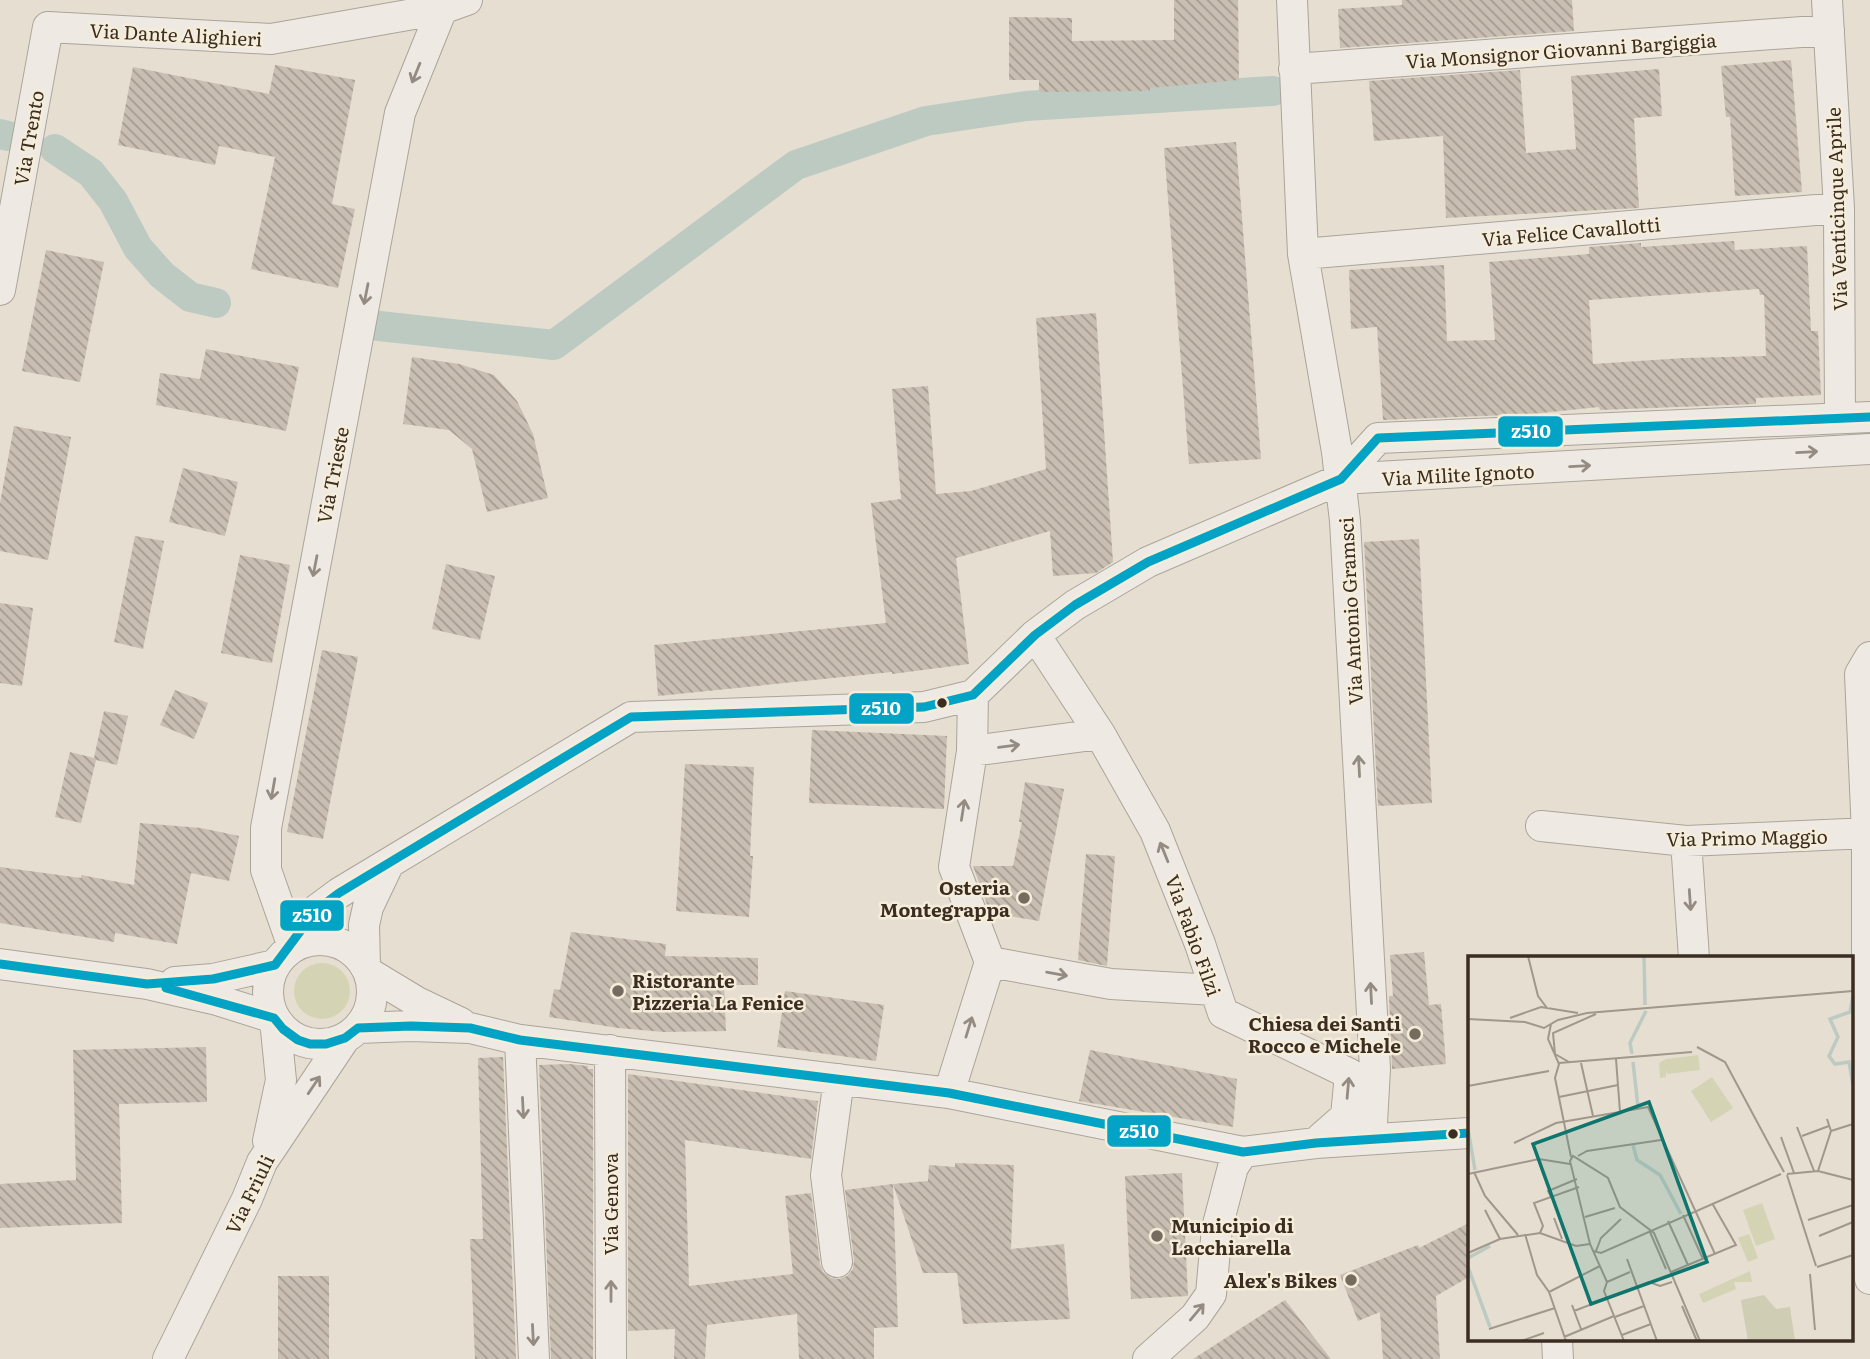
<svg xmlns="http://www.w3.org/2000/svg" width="1870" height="1359" font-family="Literata,serif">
<defs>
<pattern id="building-back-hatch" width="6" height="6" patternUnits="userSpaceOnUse" patternTransform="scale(1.75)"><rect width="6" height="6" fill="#c9beb2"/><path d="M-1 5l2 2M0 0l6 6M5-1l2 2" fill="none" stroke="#a49b90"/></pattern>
</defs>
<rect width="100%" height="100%" fill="#e5ded1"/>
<path fill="#d4d4b4" d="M294 991a28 28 0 1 1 56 0a28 28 0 1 1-56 0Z"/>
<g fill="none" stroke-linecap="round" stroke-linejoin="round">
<path stroke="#bccac2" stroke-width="30" d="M0,134L8,136
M55,149L91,173L113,201L138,248L162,275L190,297L216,303
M379,326L554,345L796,165L926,121L1026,106L1273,91"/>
</g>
<path fill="url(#building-back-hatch)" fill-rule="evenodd" d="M1174,0H1238L1239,80L1150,88V91L1039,92V80H1009V17L1072,18V41L1174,40Z
M1402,0H1572L1574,31L1340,48L1338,9L1402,5Z
M1791,60L1802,192L1735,196L1730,117H1726L1721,66Z
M275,65L355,80L332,204L355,209L338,288L251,269L275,157L219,146L215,165L118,145L133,67L269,94Z
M1659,69L1662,116L1634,118L1639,208L1446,218L1443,136L1374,141L1369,81L1520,70L1526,153L1576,149L1571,76Z
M1236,142L1261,459L1189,464L1164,148Z
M1734,241L1735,250L1807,246L1811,331H1818L1821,395L1756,398V404L1600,410L1599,407L1532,414L1383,420L1377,327L1351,329L1349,270L1444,265L1447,341L1495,340L1489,262L1589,254V247L1641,243V247ZM1759,289L1760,295H1764L1766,356L1685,358L1593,364L1589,300Z
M46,250L104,262L80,382L22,371Z
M1096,313L1113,562L1096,573L1053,576L1050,531L956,558L969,664L892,674V672L658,696L654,645L886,623L871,503L901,499L892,389L928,386L936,494L971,491L1046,469L1036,318Z
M206,349L299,367L286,431L156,405L160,373L200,379Z
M412,357L459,364L494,375L517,401L533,434L548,498L487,512L472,449L449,430L403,424Z
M14,426L71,437L48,560L0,551V503Z
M183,468L238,482L225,536L169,522Z
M135,536L164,541L143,649L114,642Z
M1419,539L1432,803L1378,806L1364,542Z
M240,555L290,565L272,663L221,653Z
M446,564L495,576L480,640L432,629Z
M0,603L33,608L22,686L0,683Z
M322,650L358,657L323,839L287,832Z
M175,690L208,703L194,739L160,725Z
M104,711L128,716L117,765L96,760L81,823L55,817L70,752L94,758Z
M812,730L947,736L944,809L809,803Z
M685,764L754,767L750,856H753L749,917L676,911Z
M1025,782L1064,789L1039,921L990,913L973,866H1013L1022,822H1019Z
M140,823L201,828L239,836L229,881L191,873L177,944L115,933L114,942L0,923V867L81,878V875L134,885Z
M1086,854L1115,856L1107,966L1078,960Z
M571,932L666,944L665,956L758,958V985H724L726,1031L664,1032L618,1028L549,1017L554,989L560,990Z
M1424,952L1429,1005L1441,1004L1446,1064L1392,1069L1389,996H1393L1390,955Z
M785,991L884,1005L876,1061L777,1047Z
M206,1047L207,1102L119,1104L122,1223L0,1228V1184L76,1180L73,1050Z
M1090,1050L1237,1079L1233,1127L1079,1101Z
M503,1057L516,1359H475L470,1239H483L478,1058Z
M569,1064L588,1066V1069H593V1359H551L539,1065Z
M628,1074L818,1101L811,1159L685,1140L689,1286L793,1274L785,1196L811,1193L820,1264L823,1272L831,1278L839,1279L847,1276L853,1269L854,1260L845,1190L893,1184L898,1327L874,1328V1359H799L797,1314L707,1325L705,1359H674L675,1329L628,1331Z
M955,1163L1014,1165L1011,1249L1064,1244L1070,1319L963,1324L957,1273H923L893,1184L928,1181L929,1165L955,1167Z
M1182,1173L1188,1296L1131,1299L1125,1176Z
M1469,1223V1277L1436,1296L1440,1359H1383L1380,1312L1358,1321L1340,1275L1418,1245L1419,1248Z
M278,1276H329V1359H278Z
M1285,1300L1331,1359H1193Z"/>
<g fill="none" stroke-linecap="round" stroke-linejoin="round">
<defs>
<path id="minor" d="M1292,0L1303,254L1337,452L1345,521L1375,1069L1372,1123L1316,1143
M1827,0L1839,208L1840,418
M1294,69L1829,30
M1303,254L1839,208
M0,290L48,27L271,39L442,9L467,0
M1341,479L1378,438L1870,417
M1870,657L1860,674L1867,834V1166L1870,1279
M973,695L972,751L1100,734L1035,635
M1100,734L1155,831L1200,944L1223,1013L1350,1074L1346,1116L1321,1138
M1541,826L1686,841L1870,833
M1686,841L1694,958
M268 992a52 52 0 1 1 104 0a52 52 0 1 1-104 0Z
M292,944L266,870V828L400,113L442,9
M288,950L316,910L339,893L631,717L924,707L973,695L1035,635L1075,605L1148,562L1341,479L1870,449
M990,962L1111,984L1215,990
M0,964L147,984L217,1000L274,1018
M365,965L364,925L368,907L388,865
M369,973L417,1002L461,1023
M175,982L213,979L275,965
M358,1028L411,1026L470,1028L520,1040L949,1093L1243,1152L1316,1143L1469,1133
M520,1040L534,1359
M610,1050L611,1359
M949,1093L990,962L954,867L972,751
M268,1141L281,1080L275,1020
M837,1262L826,1175L839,1079
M1557,1340L1558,1359
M168,1359L247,1199L262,1162L345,1038
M1148,1359L1195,1317L1211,1294L1217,1228L1233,1167L1243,1152"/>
</defs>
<use href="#minor" stroke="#aba499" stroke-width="32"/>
<use href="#minor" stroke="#eeeae3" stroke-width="30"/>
<defs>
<path id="bus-1" d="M0,964L147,984L213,979L275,965L316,910L339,893L631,717L924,707L973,695L1035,635L1075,605L1148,562L1341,479L1378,438L1870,417
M166,988L274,1018L283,1029L298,1040L310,1044H326L345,1038L358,1028L411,1026L470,1028L520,1040L949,1093L1243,1152L1316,1143L1469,1133"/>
</defs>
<use href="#bus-1" stroke="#f5edd9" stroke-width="14"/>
<use href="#bus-1" stroke="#03a3c5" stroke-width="9"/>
</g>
<defs><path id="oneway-shaft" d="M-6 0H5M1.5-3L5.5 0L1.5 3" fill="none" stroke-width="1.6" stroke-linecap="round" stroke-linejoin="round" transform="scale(1.75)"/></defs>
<g stroke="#948c82">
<use href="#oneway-shaft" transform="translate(416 73) rotate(112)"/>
<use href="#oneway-shaft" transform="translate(366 294) rotate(101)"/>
<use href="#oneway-shaft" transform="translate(1807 452) rotate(-3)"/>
<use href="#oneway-shaft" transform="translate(1580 466) rotate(-3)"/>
<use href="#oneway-shaft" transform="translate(315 566) rotate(101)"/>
<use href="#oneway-shaft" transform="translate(1009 746) rotate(-7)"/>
<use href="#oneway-shaft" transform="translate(1359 766) rotate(-93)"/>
<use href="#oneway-shaft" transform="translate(273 789) rotate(100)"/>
<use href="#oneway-shaft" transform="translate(963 810) rotate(-81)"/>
<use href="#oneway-shaft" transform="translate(1164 852) rotate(-112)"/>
<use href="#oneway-shaft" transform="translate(1690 900) rotate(86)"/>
<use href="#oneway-shaft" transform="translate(1057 974) rotate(10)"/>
<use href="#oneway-shaft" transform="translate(1371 993) rotate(-93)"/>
<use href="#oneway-shaft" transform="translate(969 1027) rotate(-73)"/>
<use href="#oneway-shaft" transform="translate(314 1085) rotate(-56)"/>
<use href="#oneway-shaft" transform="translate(1348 1088) rotate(-85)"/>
<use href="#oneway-shaft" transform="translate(523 1108) rotate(87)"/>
<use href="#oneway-shaft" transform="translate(611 1291) rotate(-90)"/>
<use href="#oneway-shaft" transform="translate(1197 1312) rotate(-50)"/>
<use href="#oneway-shaft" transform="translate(533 1335) rotate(87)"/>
</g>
<g fill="#3b2d21" stroke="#f5edd9" stroke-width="2.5">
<circle cx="942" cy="703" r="6"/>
<circle cx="1453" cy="1134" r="6"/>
</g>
<g fill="#766b5f" stroke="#f5edd9" stroke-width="2.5">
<circle cx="1024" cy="898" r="7"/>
<circle cx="618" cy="991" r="7"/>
<circle cx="1415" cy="1034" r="7"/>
<circle cx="1157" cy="1236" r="7"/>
<circle cx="1351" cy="1280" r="7"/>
</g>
<g text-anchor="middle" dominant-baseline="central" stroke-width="5" stroke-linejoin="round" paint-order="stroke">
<g font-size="19" fill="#3b2d21" stroke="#f5edd9">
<text transform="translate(176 34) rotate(3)">Via Dante Alighieri</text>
<text transform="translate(1561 50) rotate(-4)">Via Monsignor Giovanni Bargiggia</text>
<text transform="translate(28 138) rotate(-80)">Via Trento</text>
<text transform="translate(1836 209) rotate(-92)">Via Venticinque Aprile</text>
<text transform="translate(1571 231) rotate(-5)">Via Felice Cavallotti</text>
<text transform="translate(1458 474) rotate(-3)">Via Milite Ignoto</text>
<text transform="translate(332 475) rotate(-79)">Via Trieste</text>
<text transform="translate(1350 611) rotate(-93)">Via Antonio Gramsci</text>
<text transform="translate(1747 837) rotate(-1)">Via Primo Maggio</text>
<text transform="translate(1194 935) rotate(70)">Via Fabio Filzi</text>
<text transform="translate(249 1194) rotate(-64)">Via Friuli</text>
<text transform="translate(610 1204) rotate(-90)">Via Genova</text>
</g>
<g font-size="19" font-weight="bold" fill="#3b2d21" stroke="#f5edd9" text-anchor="end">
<text x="1010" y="887">Osteria<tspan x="1010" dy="22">Montegrappa</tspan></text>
<text x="632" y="980" text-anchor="start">Ristorante<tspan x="632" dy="22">Pizzeria La Fenice</tspan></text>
<text x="1401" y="1023">Chiesa dei Santi<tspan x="1401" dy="22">Rocco e Michele</tspan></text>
<text x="1171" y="1225" text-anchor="start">Municipio di<tspan x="1171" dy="22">Lacchiarella</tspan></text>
<text x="1337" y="1280">Alex's Bikes</text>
</g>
</g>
<g transform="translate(1468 956)">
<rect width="385" height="385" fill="#e5ded1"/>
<path d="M230,99L232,114L199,118L198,113V121L192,122L191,107L198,103ZM244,121L265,152L243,166L223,135ZM294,247L307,283L288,290L275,254ZM281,278L290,302L280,306L270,282Z" fill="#d4d4b4"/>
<path d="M296,339L308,353L322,351L327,385H280L273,344Z" fill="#cfceb4"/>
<path d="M282,315L284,326H266L268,333L235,347L231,338Z" fill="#d4d4b4"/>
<path fill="none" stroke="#bccac2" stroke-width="3.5" d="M176,0L177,49M385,40L382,56L362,63L370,81L361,100L367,108L381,106L385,129M164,98L162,87L178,55M165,106L170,151M0,173L7,214M165,189L169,204L192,219L213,258M0,302L22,290M0,311L22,371"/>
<path fill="none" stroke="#a1978b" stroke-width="2" d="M60,0L70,40L79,52M42,62L73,51L110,57M0,63L57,66L76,72L90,64L119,57L385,35M83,68L80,83L91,108L87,122L103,201M229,91L257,106L316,216M148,103L152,156M101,106L87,98L85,77L128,58M91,107L224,96M113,107L125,160M0,130L81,115M91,141L150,129M329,171L346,215M363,175L385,168M334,180L361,170M313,181L326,217M46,187L88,167L180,151L247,298M110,200L119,195L193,184M350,215L363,175L359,163M6,216L17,240L50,279M0,218L71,203L102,208M319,218L350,215L385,224M319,219L348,310M83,241L80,235L109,223M17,254L32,283M215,259L235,303M117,261L147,252M86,262L94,283M340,264L385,249M200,265L220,309M182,276L198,313M72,277L75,270L66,247L111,231M57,278L69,319L81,336L98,385M351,280L385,266M125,295L133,297L313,218M128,295L133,282L153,263M0,297L32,283L72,277L108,290L122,288M159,303L189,385M349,311L385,299M203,316L268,289L244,247M342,318L347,374M139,326L122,288L102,205L105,200L140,222L152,251L186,277L232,385M139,326L136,335L156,385M139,326L162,316M81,336L132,310M104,349L113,373M214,350L229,385M106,355L181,326L192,330L204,326M147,361L176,350M21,373L87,352M154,379L183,368M96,381L146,360M53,385L76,377"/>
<path fill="#0f766e" fill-opacity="0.15" stroke="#0f766e" stroke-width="3.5" d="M181,146L239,306L123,348L65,188Z"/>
<rect width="385" height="385" fill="none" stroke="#3b2d21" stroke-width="3.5"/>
</g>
<g stroke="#f5edd9" stroke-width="2.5">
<rect x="1497" y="415" width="67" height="33" rx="7" fill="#03a3c5"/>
<rect x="848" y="692" width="67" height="33" rx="7" fill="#03a3c5"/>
<rect x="279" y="899" width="66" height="33" rx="7" fill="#03a3c5"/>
<rect x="1106" y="1114" width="66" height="34" rx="7" fill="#03a3c5"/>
</g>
<g font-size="19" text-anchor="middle" font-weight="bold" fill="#fff">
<text x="1531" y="438">z510</text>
<text x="881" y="715">z510</text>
<text x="312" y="922">z510</text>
<text x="1139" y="1138">z510</text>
</g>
</svg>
